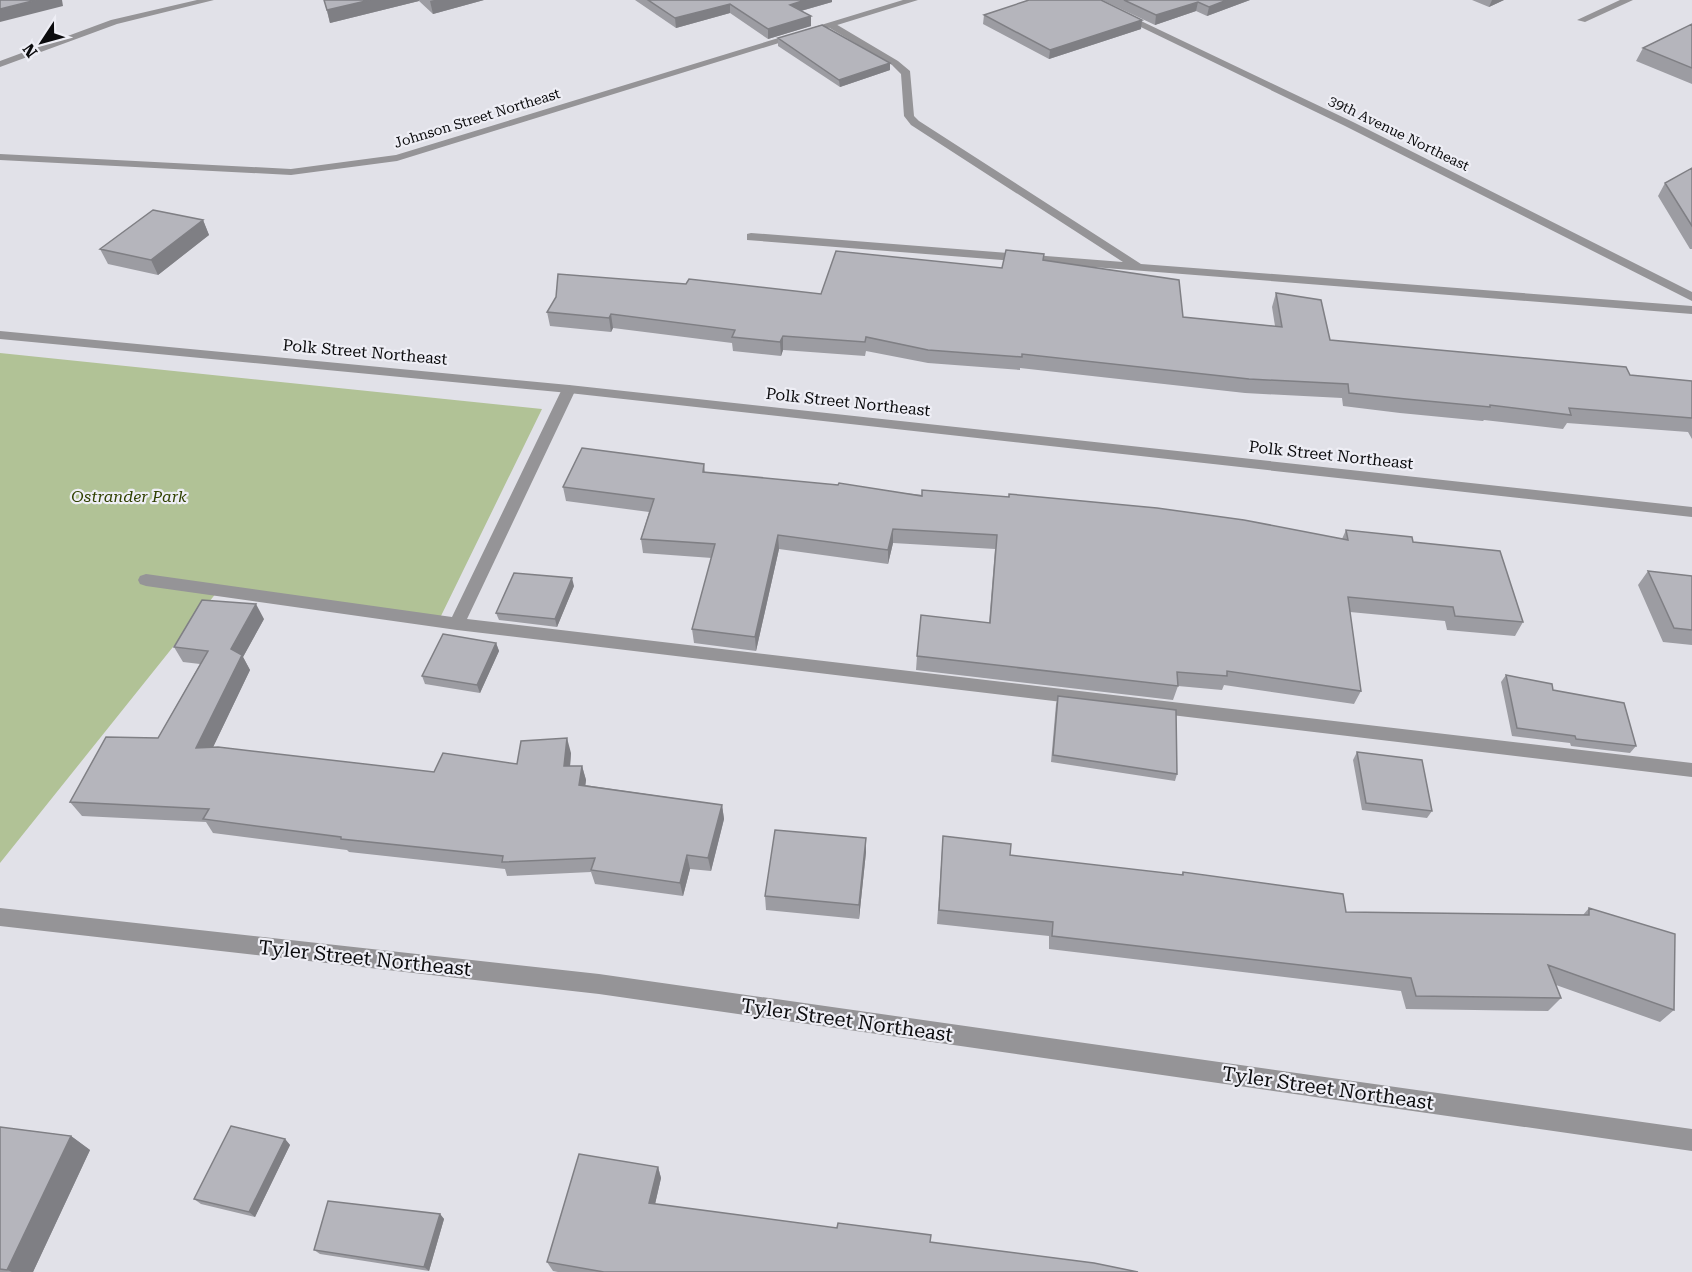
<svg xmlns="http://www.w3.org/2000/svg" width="1692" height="1272" font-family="'Roboto Serif',serif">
<rect width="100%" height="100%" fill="#e1e1e8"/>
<path fill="#b1c296" d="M0,353L542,409L440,618L221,587L0,863Z"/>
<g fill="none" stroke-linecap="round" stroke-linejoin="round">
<path fill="#959497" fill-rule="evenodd" d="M828,23H834L898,61L910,71L914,116L919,121L1141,264L1692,306V314L747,240V234L751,233L1123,262L911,125L904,116L901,74L892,65L828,27Z
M569,385L576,389L467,619L1692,763V777L457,630L146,586L140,584L138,580L140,576L146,574L452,617L562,389Z"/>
<path fill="#959497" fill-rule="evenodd" d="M197,0H214L117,24L0,67V61L111,20Z
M1085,0H1097L1353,122L1692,292V301L1345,126Z
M1620,0H1633L1585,22L1577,20Z
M0,331L569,385L1692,507V517L569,393L0,339Z
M0,908L599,974L1692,1129V1151L599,994L0,926Z"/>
<path fill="#959497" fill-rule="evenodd" d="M903,0H918L397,161L291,175L0,160V154L291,169L396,155Z"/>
</g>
<path fill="#9c9ca2" d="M324,0H484L433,14L419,1L330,23Z
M635,0H832V2L801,11L811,16V26L768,39L730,13L676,28Z
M1102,0H1250L1207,16L1196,11L1155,25Z
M1472,0H1504L1489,7Z
M984,15L1141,29L1049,59L983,24Z
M1692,24V84L1636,61L1643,48Z
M778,38L890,70L840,87L778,46Z
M1692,168V249H1690L1658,196L1665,183Z
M203,220L209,235L158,275L108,264L100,249Z
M1043,260L1183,317L1275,326L1272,307L1276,293L1330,340L1630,375L1692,381V439L1688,432L1567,423L1563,429L1484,420L1483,421L1400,413L1343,406L1342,398L1245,393L1020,368V370L928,363L866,351L865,356L783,350L781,356L733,351L732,343L613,328L611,332L550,326L547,312L821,294L1002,268Z
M704,464L705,472L1342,539L1346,530L1413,542L1523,622L1515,636L1447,630L1445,621L1350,612L1361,691L1354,704L1224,685L1222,690L1178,686L1173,700L916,670L917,656L989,623L995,549L893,543L888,564L779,549L756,651L694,643L692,629L712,558L643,553L641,539L649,512L566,501L563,487Z
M1648,571L1692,576V645L1663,642L1638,585Z
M574,586L557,627L499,620L496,613Z
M264,619L243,657L250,670L213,747L434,772L517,764L571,753L570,766H582L586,780L585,785L722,805L724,819L711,871L690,869L683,896L595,884L591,872L507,876L505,869L349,852L347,850L213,833L206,822L82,816L70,802L158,738L200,664L183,662L174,647Z
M496,643L499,651L480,693L425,684L422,676Z
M1506,675L1553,690L1636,746L1630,753L1571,746L1570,743L1512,736L1501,682Z
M1058,696L1177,774L1175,781L1051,762L1056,704Z
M1357,752L1432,811L1427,818L1362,810L1353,760Z
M943,836L1010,855L1181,875L1183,872L1346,912L1583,915L1589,908L1674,1010L1660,1022L1556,985L1561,998L1548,1011L1406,1009L1401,991L1049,949V936L937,924Z
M866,838V852L859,919L766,910L765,896Z
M0,1127L71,1136L90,1150L33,1272H0Z
M285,1139L290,1145L255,1217L201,1204L194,1199Z
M658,1167L661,1178L655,1204L1138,1272H558L553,1271L547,1262Z
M440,1214L444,1219L429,1271L320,1254L314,1250Z"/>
<path fill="#7f7f84" d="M36,0H62L63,6L0,22V9Z
M370,0H419V1L330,23L327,10Z
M434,0H484L433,14L430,1Z
M805,0H832V2L790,14V5Z
M1227,0H1250L1207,16L1209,7Z
M1492,0H1504L1489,7Z
M1198,2L1196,11L1155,25L1156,15Z
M730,4V13L676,28L675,18Z
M811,16V26L768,39V29Z
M1142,20L1141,29L1049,59L1050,50Z
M890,63V70L840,87L839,80Z
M203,220L209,235L158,275L151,260Z
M611,314L613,328L611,332L609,318Z
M783,336V350L781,356L780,342Z
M893,529V543L888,564V550Z
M778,535L779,549L756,651L755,637Z
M572,578L574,586L557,627L555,619Z
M256,604L264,619L243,657L250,670L206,762L196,748L231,649Z
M496,643L499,651L480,693L477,685Z
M567,738L571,753L569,780L564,766Z
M582,766L586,780L584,799L579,785Z
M722,805L724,819L711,871L708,858Z
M866,838V852L859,919V905Z
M687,855L690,869L683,896L680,883Z
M71,1136L90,1150L33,1272H12L7,1270Z
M285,1139L290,1145L255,1217L249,1212Z
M658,1167L661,1178L653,1213L649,1203Z
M440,1214L444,1219L429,1271L424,1267Z"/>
<path fill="#b5b5bc" stroke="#7f7f84" stroke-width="1.5" d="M0,0H36L0,9Z
M324,0H370L327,10Z
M648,0H805L790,5L811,16L768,29L730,4L675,18Z
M1029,0H1101L1142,20L1050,50L984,15Z
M1124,0H1227L1209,7L1198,2L1156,15Z
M1692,24V68L1643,48Z
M822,25L890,63L839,80L778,38Z
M1692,168V226L1665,183Z
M153,210L203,220L151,260L100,249Z
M1006,250L1044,254L1043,260L1179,280L1183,317L1282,327L1276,293L1321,300L1330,340L1626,367L1630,375L1692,381V418L1569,408L1571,415L1490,405V407L1406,399L1349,393L1348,384L1249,379L1022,354V357L928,350L866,337L865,342L783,336L780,342L732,337L735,330L611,314L609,318L547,312L556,297L558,274L686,284L689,279L821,294L836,251L1002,268Z
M582,448L704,464L703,472L838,485L839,483L922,496V490L1009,497V494L1157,508L1244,520L1348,540L1346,530L1412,537L1413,542L1500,551L1523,622L1455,616L1453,607L1348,597L1361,691L1227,671V676L1177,672L1178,686L917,656L921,615L990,623L997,535L893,529L888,550L778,535L755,637L692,629L715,544L641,539L654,499L563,487Z
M1648,571L1692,576V630L1674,628Z
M514,573L572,578L555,619L496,613Z
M202,600L256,604L231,649L242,655L196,748L218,747L434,772L443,753L517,764L521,741L567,738L564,766H582L579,785L722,805L708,858L687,855L680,883L591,870L595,858L502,862L503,856L341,839V837L203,819L209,809L70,802L106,737L158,738L208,651L174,647Z
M443,634L496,643L477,685L422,676Z
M1506,675L1552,684L1553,690L1624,703L1636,746L1576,739L1575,736L1517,728Z
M1058,696L1176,710L1177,774L1053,755Z
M1357,752L1422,760L1432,811L1366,803Z
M775,830L866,838L859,905L765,896Z
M943,836L1011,844L1010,855L1183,875V872L1343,894L1346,912L1589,915V908L1675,934L1674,1010L1548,965L1561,998L1416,996L1411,978L1052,936L1053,922L939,910Z
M231,1126L285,1139L249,1212L194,1199Z
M0,1127L71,1136L7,1270L0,1269Z
M579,1154L658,1167L649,1203L837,1228L838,1223L931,1235L930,1242L1094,1263L1138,1272H604L547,1262Z
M328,1201L440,1214L424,1267L314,1250Z"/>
<g text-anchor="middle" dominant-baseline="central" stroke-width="4.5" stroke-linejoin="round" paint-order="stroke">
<g font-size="14" fill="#0b0b0d" stroke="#eeeef5">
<text transform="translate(477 118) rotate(-17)">Johnson Street Northeast</text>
<text transform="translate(1399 133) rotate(26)">39th Avenue Northeast</text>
</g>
<g font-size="16" fill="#0b0b0d" stroke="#eeeef5">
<text transform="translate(365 352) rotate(5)">Polk Street Northeast</text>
<text transform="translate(848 402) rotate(6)">Polk Street Northeast</text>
<text transform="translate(1331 455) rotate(6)">Polk Street Northeast</text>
</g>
<g font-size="16" font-style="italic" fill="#304100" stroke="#eeeef5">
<text x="129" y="496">Ostrander Park</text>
</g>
<g font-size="20" fill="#0b0b0d" stroke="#eeeef5">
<text transform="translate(365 958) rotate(6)">Tyler Street Northeast</text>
<text transform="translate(847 1020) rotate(8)">Tyler Street Northeast</text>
<text transform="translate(1328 1088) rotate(8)">Tyler Street Northeast</text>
</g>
</g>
<g transform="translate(42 42) rotate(234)" stroke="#eeeef5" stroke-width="4.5" paint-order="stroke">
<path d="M0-4.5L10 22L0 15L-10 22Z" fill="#0b0b0d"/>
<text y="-9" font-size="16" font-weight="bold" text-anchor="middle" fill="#0b0b0d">N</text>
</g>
</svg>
